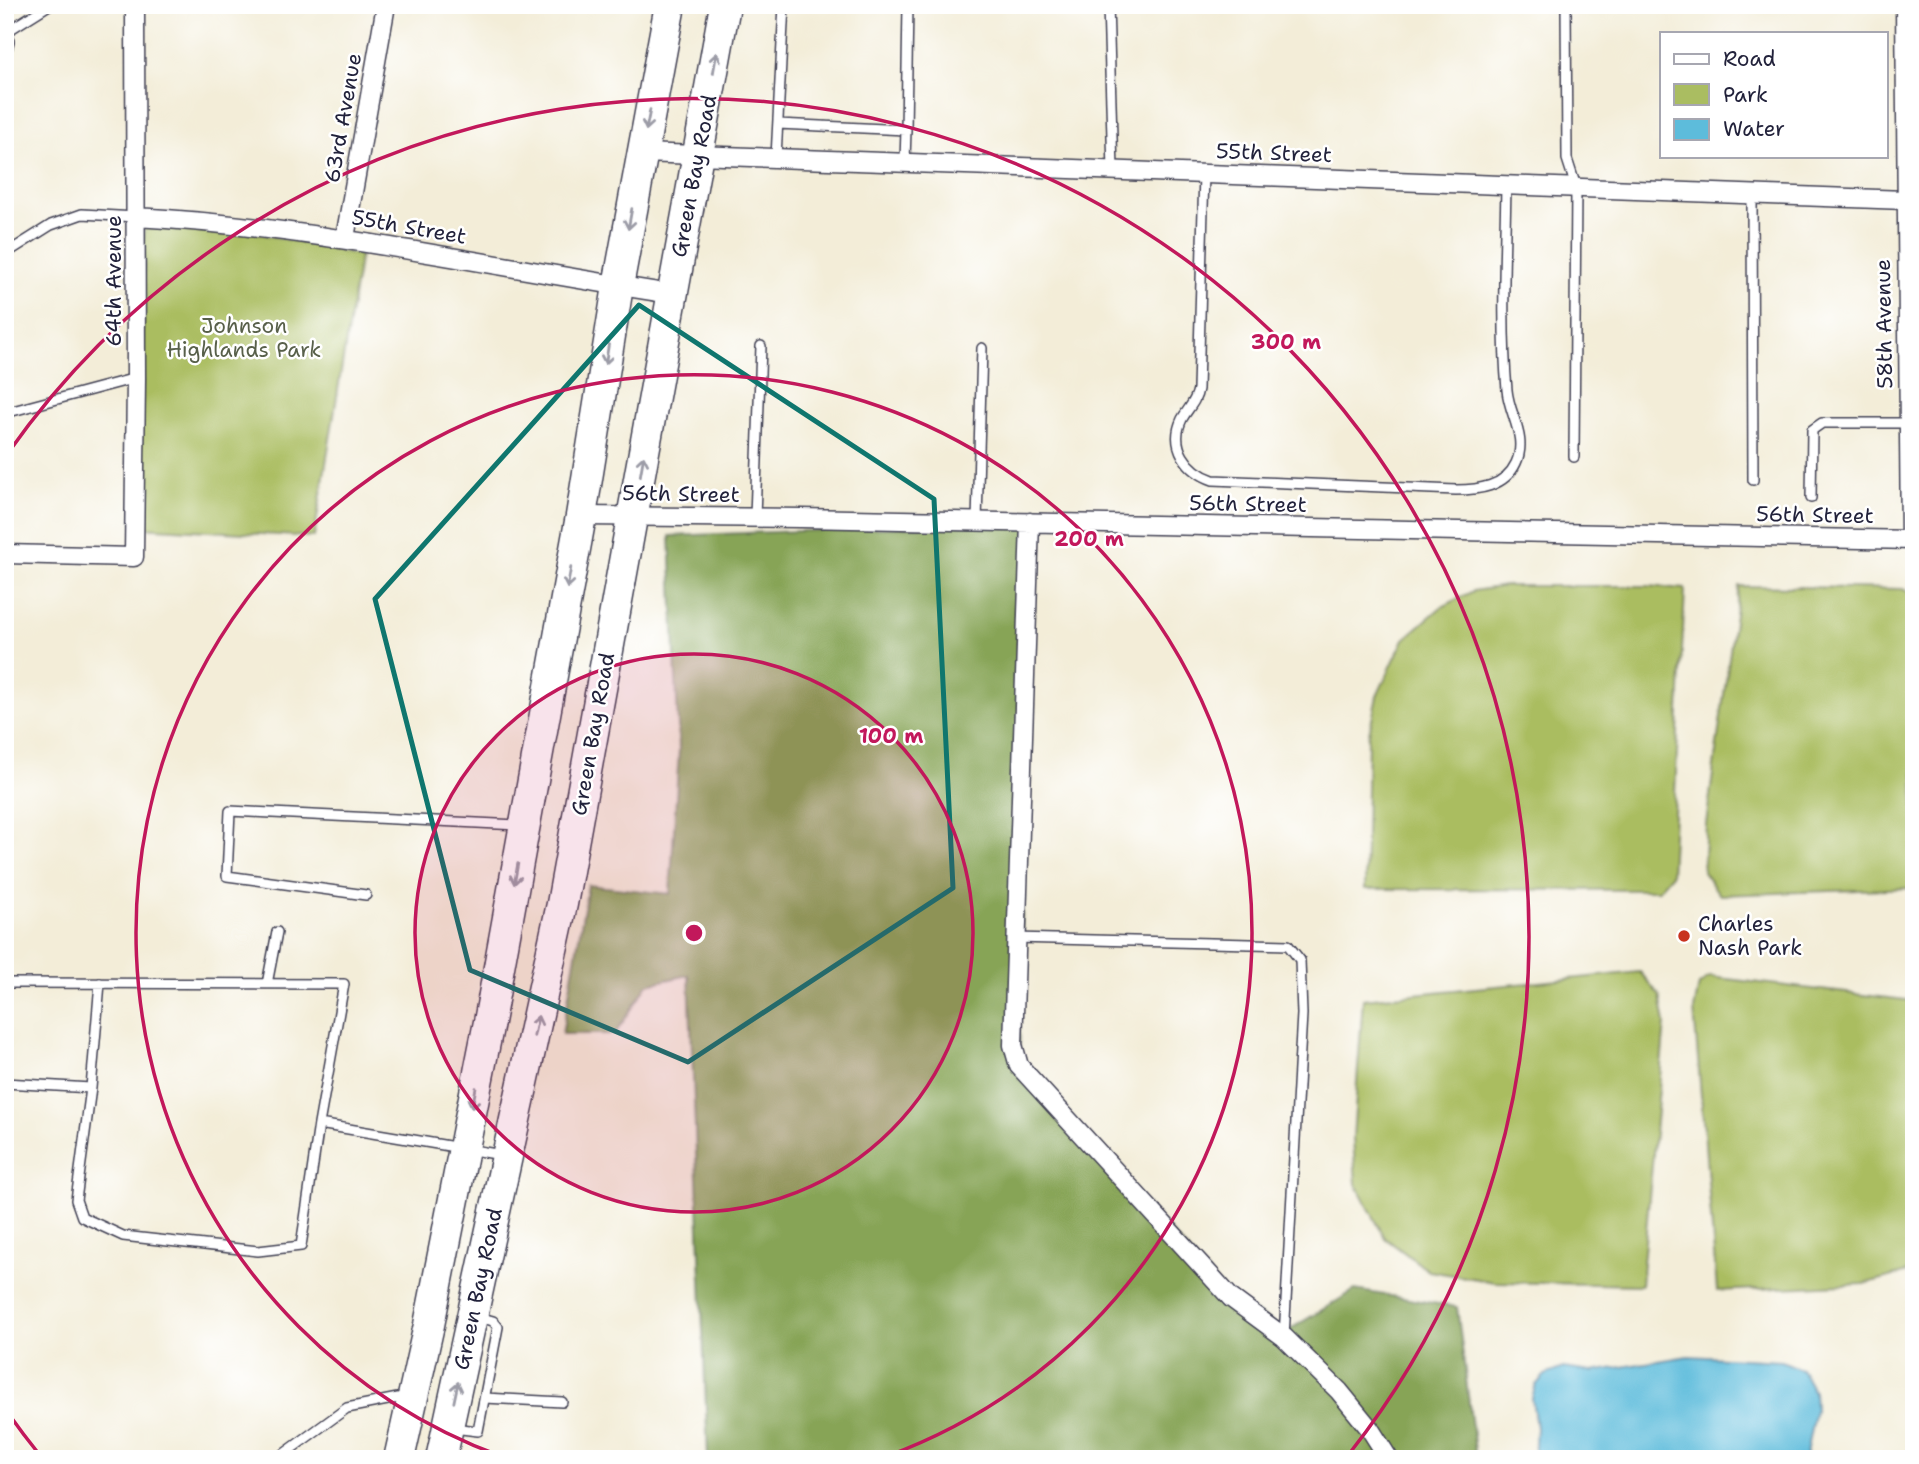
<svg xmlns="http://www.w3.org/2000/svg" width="1919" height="1464" font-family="'Shantell Sans',sans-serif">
<rect width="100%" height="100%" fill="#fff"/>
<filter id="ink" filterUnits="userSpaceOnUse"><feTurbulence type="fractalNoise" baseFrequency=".0143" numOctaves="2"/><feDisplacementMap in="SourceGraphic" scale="14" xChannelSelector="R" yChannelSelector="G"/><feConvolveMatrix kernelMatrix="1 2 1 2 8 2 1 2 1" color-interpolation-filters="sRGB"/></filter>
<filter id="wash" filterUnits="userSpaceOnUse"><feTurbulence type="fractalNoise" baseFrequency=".00686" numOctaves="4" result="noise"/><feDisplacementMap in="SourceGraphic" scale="28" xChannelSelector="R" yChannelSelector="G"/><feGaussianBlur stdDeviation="1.57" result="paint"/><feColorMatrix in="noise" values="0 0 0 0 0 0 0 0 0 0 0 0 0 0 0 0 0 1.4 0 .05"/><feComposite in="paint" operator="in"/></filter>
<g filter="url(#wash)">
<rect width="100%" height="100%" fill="#f3edd8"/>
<path fill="#aabd61" stroke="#66704e" stroke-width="2" d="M144,225L238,229L360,255L314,537L139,527Z
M1505,586H1648L1685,589L1671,875L1658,890L1365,889L1368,738L1377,696L1404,639L1440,608L1473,591Z
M1739,586L1903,589L1914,595V888L1720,895L1703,872L1706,824Z
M1640,972L1660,996L1665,1023L1641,1285L1495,1282L1429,1271L1385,1238L1356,1184L1353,1138L1363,999Z
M1710,977L1914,1001V1268L1908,1272L1864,1284L1717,1291L1694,1010L1699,985Z"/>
<path fill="#87a457" stroke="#546349" stroke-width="2" d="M1030,522L1019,1066L1231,1298L1287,1331L1355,1290L1457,1307L1476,1459H708L689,975L648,984L615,1034H562L588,885L670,894L679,750L670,536Z"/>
<path fill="#5dbcdb" stroke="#406f8b" stroke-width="2" d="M1688,1356L1782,1361L1801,1369L1814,1392L1815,1409L1805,1459H1534L1536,1428L1532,1398L1536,1385L1545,1375L1563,1368L1592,1372Z"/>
</g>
<g filter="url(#ink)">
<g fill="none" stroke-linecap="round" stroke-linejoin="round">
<defs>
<path id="lane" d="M1108,5L1113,170
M1566,5L1567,159L1576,187L1574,457
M5,31L9,41L5,59
M6,32L49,5
M778,124L906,130L905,161
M906,130L908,5
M776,157L784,5
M1204,173L1198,389C1196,402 1188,408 1182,419C1169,446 1187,471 1213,480L1456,490C1478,490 1505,487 1516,463C1528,437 1509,415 1507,390C1501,323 1505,252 1506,185
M1752,194L1753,480
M5,254L51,225L82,214L136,217
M5,413L136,378
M1811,498L1812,430L1822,423H1908
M755,517L761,346
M977,521L982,348
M366,895L227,876L230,811L520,825
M1015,938L1288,945L1300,960L1302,1014L1284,1337
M5,983L344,984L319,1124L502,1155
M267,984L277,932
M5,1083L91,1088L76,1200L82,1217L123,1236L258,1251L301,1246L319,1124
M91,1088L100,983
M485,1398L562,1402
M453,1428L478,1431L498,1327L493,1321L475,1316
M277,1459L347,1408L408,1396"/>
<path id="street" d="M1905,5L1910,540
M642,153L1905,200
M136,217C317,227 493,267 671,294
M345,238L386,5
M581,516L801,518L1914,540
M1030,522L1013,1045L1019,1066L1231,1298L1284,1337L1339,1391L1370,1429L1389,1459
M5,554L134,557L136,378L135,5"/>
<path id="primary" d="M399,1459L429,1325L489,1022L581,516L618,286L670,5
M441,1459L562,904L725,5"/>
</defs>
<use href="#lane" stroke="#414053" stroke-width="12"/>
<use href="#street" stroke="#414053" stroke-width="21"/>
<use href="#primary" stroke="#414053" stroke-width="33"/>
<use href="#lane" stroke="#fff" stroke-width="9"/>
<use href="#street" stroke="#fff" stroke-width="18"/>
<use href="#primary" stroke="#fff" stroke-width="30"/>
</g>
<defs><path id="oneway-shaft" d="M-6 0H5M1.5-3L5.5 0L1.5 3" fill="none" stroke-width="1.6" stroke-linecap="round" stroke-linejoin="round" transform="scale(1.75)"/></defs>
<g stroke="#9c9ca7">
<use href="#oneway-shaft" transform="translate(715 63) rotate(-80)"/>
<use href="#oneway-shaft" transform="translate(648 120) rotate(101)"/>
<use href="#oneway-shaft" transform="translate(630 219) rotate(100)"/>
<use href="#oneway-shaft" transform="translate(607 354) rotate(99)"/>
<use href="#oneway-shaft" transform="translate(642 466) rotate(-80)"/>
<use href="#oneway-shaft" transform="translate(569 578) rotate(100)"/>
<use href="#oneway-shaft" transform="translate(516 874) rotate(100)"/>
<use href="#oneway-shaft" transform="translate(536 1026) rotate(-78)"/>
<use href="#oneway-shaft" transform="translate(474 1098) rotate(101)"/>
<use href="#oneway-shaft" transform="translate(456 1392) rotate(-78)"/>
</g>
</g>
<path fill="none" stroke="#0f766e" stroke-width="5" stroke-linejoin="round" d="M639,305L934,499L953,888L688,1062L470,970L375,599Z"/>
<circle cx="694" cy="933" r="279" fill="#c2185b" fill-opacity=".12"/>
<g fill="none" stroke="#c2185b" stroke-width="3.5">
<circle cx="694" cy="933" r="279"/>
<path d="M503 1457A558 558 0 1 1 885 1457"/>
<path d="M39 1454A837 837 0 0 1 8 1413M8 453A837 837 0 1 1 1349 1454"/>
</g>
<circle fill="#c8321e" stroke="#fff" stroke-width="2.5" cx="1684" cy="936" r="7"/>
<g text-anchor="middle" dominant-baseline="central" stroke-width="5" stroke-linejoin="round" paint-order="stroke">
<g font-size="21" fill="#22223b" stroke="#fff">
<text transform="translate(343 118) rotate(-80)">63rd Avenue</text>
<text transform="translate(1274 153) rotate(2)">55th Street</text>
<text transform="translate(694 176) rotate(-79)">Green Bay Road</text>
<text transform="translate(409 227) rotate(10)">55th Street</text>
<text transform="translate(114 281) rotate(-90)">64th Avenue</text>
<text transform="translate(1884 324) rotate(-91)">58th Avenue</text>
<text transform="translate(681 494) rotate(1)">56th Street</text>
<text transform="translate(1248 504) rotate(1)">56th Street</text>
<text transform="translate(1815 515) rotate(1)">56th Street</text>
<text transform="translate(593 734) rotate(-80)">Green Bay Road</text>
<text transform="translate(478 1289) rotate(-78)">Green Bay Road</text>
</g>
<g font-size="21" fill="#58604a" stroke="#fff">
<text x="244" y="326">Johnson<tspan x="244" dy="24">Highlands Park</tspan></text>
</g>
<g font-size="21" fill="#22223b" stroke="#fff" text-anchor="start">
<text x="1698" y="924">Charles<tspan x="1698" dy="24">Nash Park</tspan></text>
</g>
</g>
<circle cx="694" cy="933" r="10" fill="#c2185b" stroke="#fff" stroke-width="3.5"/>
<g font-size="21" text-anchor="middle" font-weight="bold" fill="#c2185b" stroke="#fff" stroke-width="5" stroke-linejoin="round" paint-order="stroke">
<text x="1286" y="349">300 m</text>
<text x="1089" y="546">200 m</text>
<text x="891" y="743">100 m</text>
</g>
<rect width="1919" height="1464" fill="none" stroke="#fff" stroke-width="28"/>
<rect x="1660" y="32" width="228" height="126" fill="#ffffff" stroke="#a7a7b1" stroke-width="2"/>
<rect x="1674" y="54" width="35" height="10" fill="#ffffff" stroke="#a7a7b1" stroke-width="2"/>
<text x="1723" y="66" font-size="21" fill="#22223b">Road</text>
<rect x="1674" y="84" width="35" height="21" fill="#aabd61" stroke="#a7a7b1" stroke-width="2"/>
<text x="1723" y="102" font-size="21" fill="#22223b">Park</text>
<rect x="1674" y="119" width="35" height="21" fill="#5dbcdb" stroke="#a7a7b1" stroke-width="2"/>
<text x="1723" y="136" font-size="21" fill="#22223b">Water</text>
</svg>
